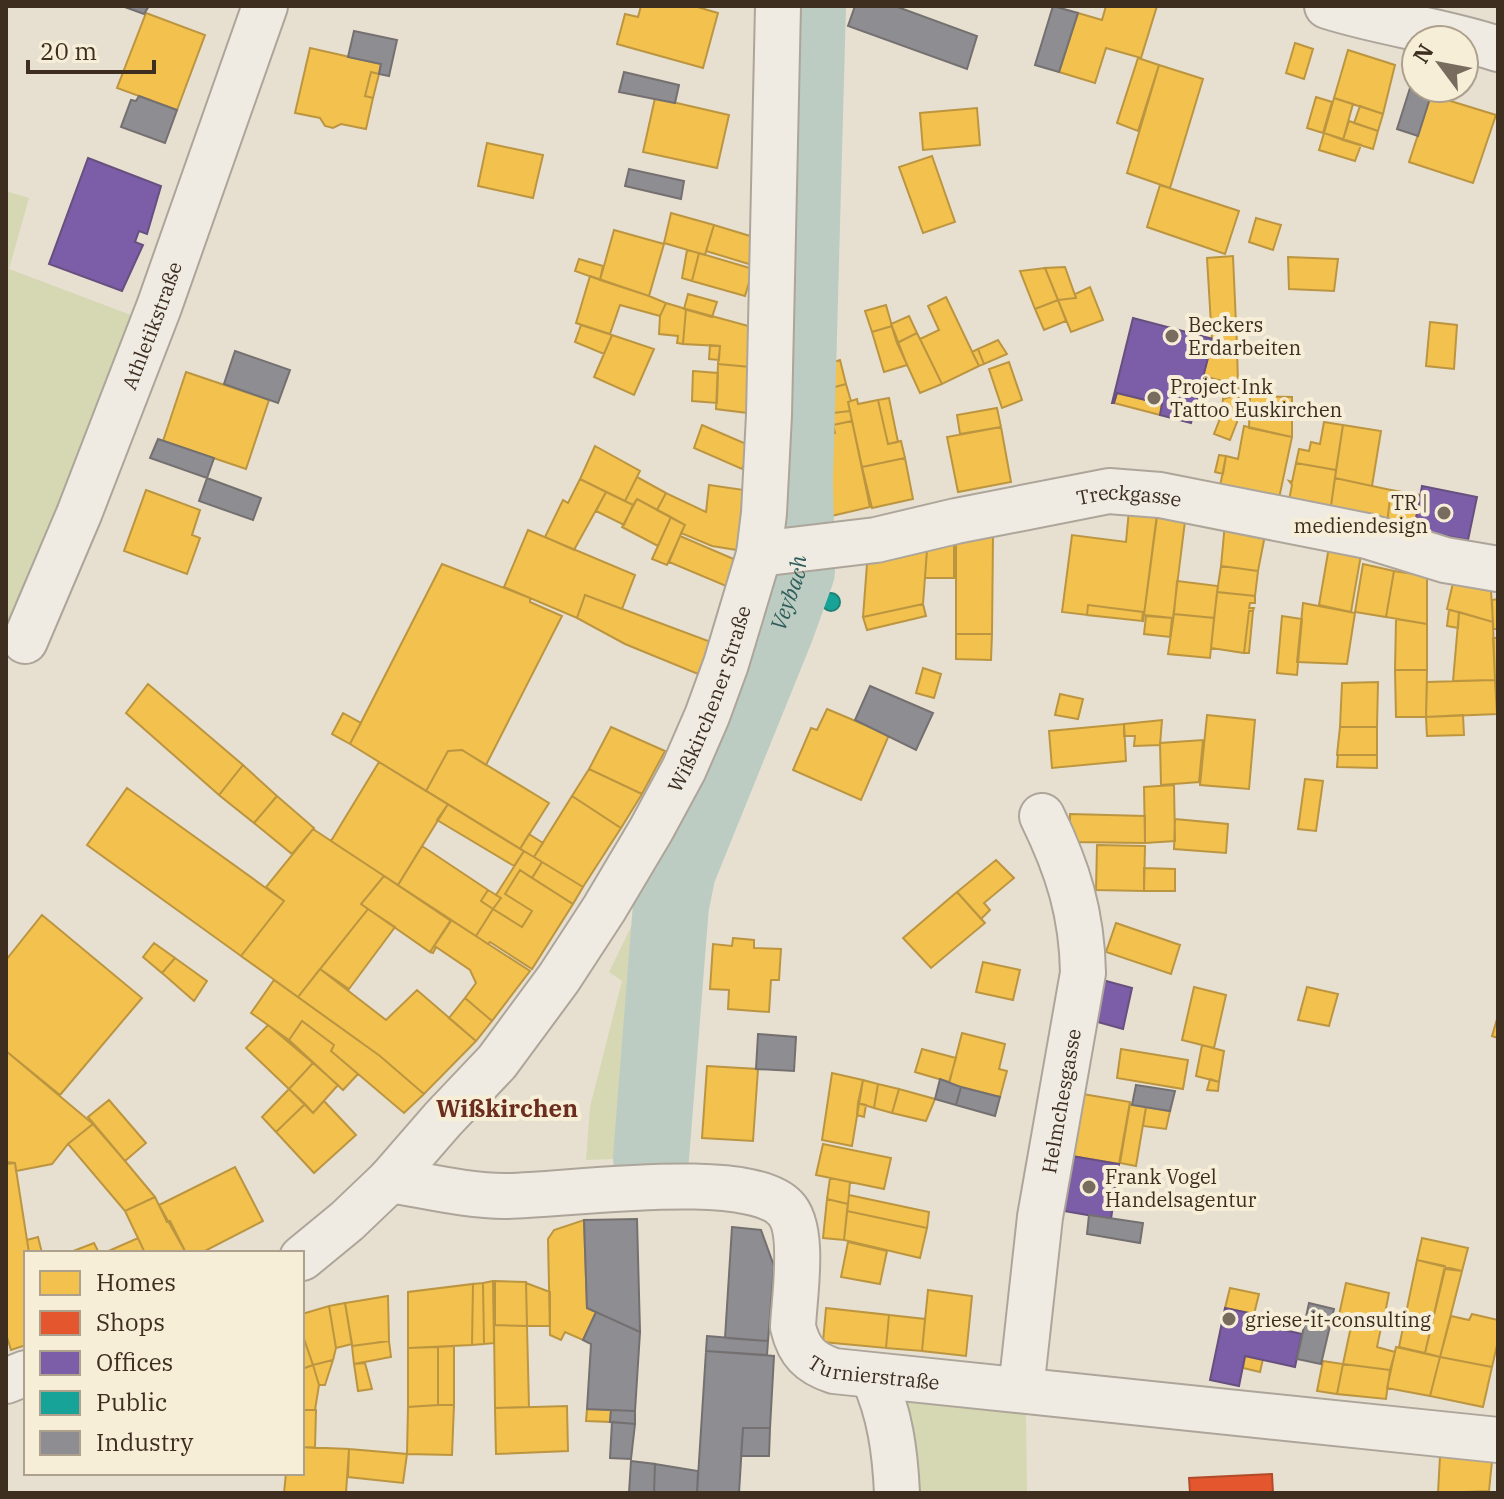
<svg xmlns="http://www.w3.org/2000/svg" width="1504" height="1499" font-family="'IBM Plex Serif',serif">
<rect width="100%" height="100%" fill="#e7e0d1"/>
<path fill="#d6d7b3" d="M6,191L29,198L9,269L139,318L6,637Z
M635,919L647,925L658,939L642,1101L641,1158L586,1160L590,1107L622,981L609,972Z
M908,1401L1026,1413L1027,1493H913Z"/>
<path fill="#f2c14e" stroke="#bc9540" stroke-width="2" d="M641,6H694L718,13L703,68L617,44L625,14L638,17Z
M1106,6H1157L1141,58L1106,48L1095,83L1059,72L1078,13L1102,20Z
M146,13L205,35L177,110L117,88Z
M1295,43L1313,49L1304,79L1286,73Z
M310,48L381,64L379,74L371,72L365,96L373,98L366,129L341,124L333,128L325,126L320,118L295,113Z
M1348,50L1395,65L1383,114L1334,98Z
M1138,58L1159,65L1138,131L1117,123Z
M1159,65L1203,79L1170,188L1127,173Z
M371,72L379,74L373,98L365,96Z
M1431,95L1496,115L1473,183L1409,162Z
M1316,97L1332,102L1323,133L1307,128Z
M655,98L729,115L717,168L643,152Z
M1334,98L1353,104L1343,140L1324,133Z
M1360,106L1383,114L1378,131L1354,123Z
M977,108L980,145L923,150L920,113Z
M1349,121L1378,131L1373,149L1343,140Z
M1324,133L1361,145L1355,161L1319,150Z
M487,143L543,155L533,198L478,186Z
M932,156L955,222L923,233L899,167Z
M1160,185L1239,211L1225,254L1147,227Z
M671,213L714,225L705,255L664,243Z
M1256,218L1281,225L1273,250L1249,242Z
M714,225L760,239L752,265L706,251Z
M614,230L664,244L649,296L600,280Z
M687,250L699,253L692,281L682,278Z
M699,253L753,269L745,296L692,281Z
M1233,256L1237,347L1212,341L1207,258Z
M1288,257L1338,259L1334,291L1289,289Z
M579,259L603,266L600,280L575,271Z
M1065,267L1076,298L1058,300L1045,268Z
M1045,268L1058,300L1035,309L1020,271Z
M590,276L649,296L666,303L660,316L620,305L610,334L576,323Z
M1090,287L1103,320L1071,332L1058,300L1076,298L1075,294Z
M688,294L717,302L712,317L684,309Z
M946,297L979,366L942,384L920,339L939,330L928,306Z
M1058,300L1066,321L1044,330L1035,309Z
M666,303L686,309L683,344L677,343L678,336L659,334L660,316Z
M886,305L892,326L872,332L865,311Z
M686,309L752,327L751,367L718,364L720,346L683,344Z
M909,316L917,333L897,343L891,324Z
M1430,322L1457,325L1454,369L1426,366Z
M581,325L612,335L604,354L575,342Z
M892,326L907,365L884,372L872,332Z
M917,333L942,384L920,393L897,343Z
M612,335L654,349L634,395L594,377Z
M998,340L1007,354L984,364L978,349Z
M1212,341L1237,347L1238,385L1203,376Z
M710,345L720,346L719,360L709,359Z
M978,349L984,364L979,366L972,352Z
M840,360L846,384L824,390L817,367Z
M1009,362L1022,400L1002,408L989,369Z
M718,364L750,367L748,413L716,409Z
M693,371L718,373L717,403L692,401Z
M186,372L269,400L246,469L163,441Z
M1223,381L1238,385L1239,394L1223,399Z
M846,384L851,401L848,402L850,411L833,413L824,390Z
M1117,393L1162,404L1160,415L1114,403Z
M1239,394L1237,422L1230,440L1214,434L1221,416L1223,399Z
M1250,396L1292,397V437L1249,428Z
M889,398L898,442L888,444L878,400Z
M857,399L858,404L878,400L888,444L901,441L905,458L862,467L848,402Z
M830,405L833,413L850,411L852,421L833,425L835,433L819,437L818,407Z
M997,408L1001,427L960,434L957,415Z
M852,421L870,507L827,517L820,492L828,491L817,437L835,433L833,425Z
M1324,422L1343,425L1336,470L1296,463L1299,449L1309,451L1311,442L1320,444Z
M702,425L751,446L742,469L694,448Z
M1343,425L1381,431L1372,486L1335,478Z
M1244,426L1292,437L1278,503L1219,491L1226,456L1238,459Z
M1001,427L1011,482L958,492L947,437Z
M595,446L640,471L625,501L580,479Z
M1219,455L1226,456L1223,474L1215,472Z
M905,458L913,499L872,508L862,467Z
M1296,463L1336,470L1330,513L1288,505L1292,485L1289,481L1292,482Z
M637,477L666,493L657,510L637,499L633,505L625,501Z
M1335,478L1391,490L1387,524L1330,513Z
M580,479L606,492L574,550L545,537L563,500L568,503Z
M709,485L744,490L737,550L712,546L681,533L685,525L657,510L666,493L706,512Z
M146,490L200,510L192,535L200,538L187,574L124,551Z
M1391,490L1420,495L1414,530L1387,524Z
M606,492L633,505L624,525L596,511Z
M637,499L671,517L658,546L622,527Z
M1158,509L1186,513L1173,618L1144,615Z
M1129,510L1157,514L1143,622V612L1088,605L1087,615L1062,612L1072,535L1126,542Z
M671,517L685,525L667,565L652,559Z
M1225,523L1266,530L1258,571L1221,566Z
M528,530L635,575L622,609L585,595L577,618L504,587Z
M680,536L736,560L726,586L669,562Z
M956,537H993L992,634H956Z
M1330,541L1362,549L1351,612L1319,605Z
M954,544V578H925L927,550Z
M927,550L923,604L863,617L867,564Z
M442,564L530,598V602L562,616L486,765L462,750L448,751L426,791L350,744Z
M1363,564L1394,571L1386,617L1355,612Z
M1221,566L1258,571L1255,596L1217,592Z
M1394,571L1427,576V624L1386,617Z
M1177,581L1218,586L1214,618L1174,614Z
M1453,583L1491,591L1493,622L1447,609Z
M1217,592L1255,596V603H1250L1249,608H1254L1253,611H1249L1244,653L1211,648Z
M585,595L711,642L698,674L625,644L577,618Z
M1498,599V629H1493L1492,600Z
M1303,603L1355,613L1347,664L1297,662Z
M923,604L926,616L867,630L863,617Z
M1088,605L1143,612L1142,621L1087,615Z
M1449,610L1459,612L1458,628L1447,626Z
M1249,611H1253L1249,653H1244Z
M1459,612L1493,622L1495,680L1453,681Z
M1174,614L1214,618L1210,658L1168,654Z
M1146,616L1172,618L1170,637L1144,634Z
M1282,616L1302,619L1297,675L1277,673Z
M1396,619L1427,624V670H1395Z
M956,634H992L991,660L956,659Z
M1493,638H1498V711L1495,680Z
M923,668L941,674L934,698L916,693Z
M1395,670H1427L1426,717H1396Z
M1495,680L1497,714L1426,717L1427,682Z
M1378,682L1377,727H1340L1342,683Z
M148,684L243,765L219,795L126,713Z
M1060,694L1083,699L1078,719L1055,715Z
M827,709L889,735L861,800L793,770L811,728L817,730Z
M343,713L361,723L350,744L332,734Z
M1207,715L1255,720L1249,789L1200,785Z
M1463,715L1464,735L1427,736L1426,717Z
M1162,720L1160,745L1134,746L1135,736H1124V724Z
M1124,724L1126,761L1052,768L1049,731Z
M611,727L665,751L642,794L589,769Z
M1340,727H1377V755H1337Z
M1203,740L1199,782L1161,785L1160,743Z
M462,750L549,803L520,849L426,791L448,751Z
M1338,755H1377V768L1337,767Z
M379,762L448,804L398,885L331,841Z
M243,765L277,796L254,823L219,795Z
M589,769L642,794L621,828L572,796Z
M1305,779L1323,781L1316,831L1298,829Z
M1174,785L1175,841L1145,843L1144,787Z
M127,788L284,901L241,956L87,845Z
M277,796L314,828L292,854L254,823Z
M572,796L621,828L583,887L534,857Z
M448,804L524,851L514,866L437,820Z
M1070,814L1145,816V843L1070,842Z
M1175,819L1228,824L1226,853L1174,849Z
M313,829L384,876L361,904L368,909L298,997L241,956L284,901L266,887Z
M529,834L543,843L534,857L520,849Z
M1097,845L1145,846L1144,891L1096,890Z
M422,846L488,890L481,901L493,909L476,936L398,885Z
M524,851L542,862L532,878L520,870L505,894L532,911L522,927L493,909L501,898L496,895Z
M996,860L1014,878L984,903L990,910L981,919L957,892Z
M542,862L583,887L573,904L532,878Z
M1144,868L1175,869V891H1144Z
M520,870L573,904L532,969L490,942L488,944L476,936L493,909L522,927L532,911L505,894Z
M384,876L451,921L430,952L361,904Z
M488,890L501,898L493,909L481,901Z
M957,892L985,923L931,968L903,938Z
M368,909L395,927L349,989L320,969Z
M42,915L142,998L60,1095L6,1051V960Z
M451,920L530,971L492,1021L465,998L476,983L470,970L436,947L433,953L430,952Z
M1116,923L1180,945L1171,974L1106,952Z
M733,938L754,940V948L781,949L779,980H771L769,1012L728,1009L729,990L710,989L713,944L732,946Z
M154,943L175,958L162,973L143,957Z
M175,958L207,981L194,1001L162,973Z
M983,962L1020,970L1013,1000L976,992Z
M320,969L386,1020L417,990L476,1041L424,1094L380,1056L298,997Z
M274,980L380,1056L424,1094L404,1113L331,1051L334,1045L302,1021L289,1040L251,1013Z
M1194,987L1226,995L1214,1048L1182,1040Z
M1307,987L1338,994L1329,1026L1298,1020Z
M465,998L492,1021L476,1041L449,1018Z
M1497,1019H1498V1038L1492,1036Z
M302,1021L334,1045L331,1051L358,1074L343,1090L289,1040Z
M268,1025L313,1063L289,1089L246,1048Z
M962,1033L1005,1044L999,1069L1007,1071L1000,1097L949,1084Z
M1202,1045L1224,1051L1219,1082L1196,1076Z
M922,1049L956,1058L949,1082L915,1072Z
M1121,1049L1188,1060L1183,1089L1117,1078Z
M6,1051L93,1124L68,1144L52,1164L16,1171L15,1163L6,1162Z
M313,1063L338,1085L313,1113L289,1089Z
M707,1066L758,1069L753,1141L702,1138Z
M832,1073L863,1080L852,1146L822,1140Z
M1210,1079L1219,1082L1218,1091L1207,1090Z
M863,1080L878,1084L874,1108L858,1103Z
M878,1084L899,1089L892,1113L874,1108Z
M289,1089L305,1104L276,1132L262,1117Z
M899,1089L935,1099L926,1121L892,1113Z
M1077,1093L1130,1102L1119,1164L1066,1155Z
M109,1100L146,1143L125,1161L88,1117Z
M324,1101L356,1135L314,1173L276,1132L305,1104L313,1113Z
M858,1103L866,1105L864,1117L857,1115Z
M1130,1104L1146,1107L1136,1166L1120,1163Z
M1146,1107L1170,1111L1166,1129L1143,1126Z
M93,1124L125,1161L155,1197L125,1211L68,1144Z
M823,1144L891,1158L884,1189L816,1175Z
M15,1163L29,1253H26V1345L11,1350L6,1334V1164Z
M235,1167L263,1221L201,1253H186L159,1205Z
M830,1178L850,1182L848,1204L827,1199Z
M849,1195L929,1212L927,1228L847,1211Z
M155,1197L167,1222L170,1221L186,1253H145L125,1211Z
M827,1199L848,1204L844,1240L823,1238Z
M847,1211L927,1228L920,1258L844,1240Z
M584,1220L587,1308L596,1312L583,1340L565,1332L561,1340L550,1335L548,1239L554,1230Z
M38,1237L42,1253H29L27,1240Z
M138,1238L145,1253H104Z
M1422,1238L1468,1248L1462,1271L1417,1260Z
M848,1242L887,1251L880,1284L841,1277Z
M94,1243L99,1253H68Z
M1417,1260L1445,1266L1425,1353L1399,1347Z
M1445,1269L1462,1271L1440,1357L1425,1353Z
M493,1281L494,1343L484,1344L483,1283Z
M495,1281L526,1282L527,1326L495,1325Z
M483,1283L484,1344L472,1345L473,1284Z
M526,1283L550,1292V1326H527Z
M1346,1283L1389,1293L1383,1323L1339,1315Z
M473,1284L472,1345L408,1348V1292Z
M1230,1288L1259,1294L1254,1314L1225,1308Z
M928,1290L972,1296L966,1356L922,1351Z
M388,1296L389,1341L352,1346L345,1303Z
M345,1303L352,1344L336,1348L329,1306Z
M329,1306L336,1348L333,1360L313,1365L302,1333V1314Z
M826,1308L889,1315L886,1348L823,1342Z
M1472,1314L1498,1320V1341L1492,1367L1440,1357L1451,1316L1469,1320Z
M889,1315L925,1319L922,1351L886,1348Z
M1353,1317L1382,1323L1377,1347L1395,1352L1390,1370L1343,1364Z
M494,1325L527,1326L529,1407L495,1408Z
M302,1333L313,1365L302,1369Z
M389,1341L391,1357L354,1364L352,1346Z
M454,1346V1405H438V1347Z
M438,1347V1405L408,1407V1348Z
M1396,1347L1440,1357L1430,1396L1387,1388Z
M1245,1356L1263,1359L1260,1372L1243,1368Z
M1440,1357L1492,1367L1483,1407L1430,1396Z
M333,1360L325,1385H319L313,1365Z
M1323,1361L1343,1364L1337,1394L1317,1391Z
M365,1363L372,1389L358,1391L354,1364Z
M1343,1364L1390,1370L1386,1399L1337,1394Z
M313,1365L319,1385L315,1410H302V1369Z
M438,1405H454L452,1455L407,1454L408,1407Z
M567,1406L568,1451L496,1454L495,1408Z
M587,1409L611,1410L610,1422L586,1421Z
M302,1410H316L315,1448L302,1447Z
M302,1447L349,1449L346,1493H284L286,1473H302Z
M349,1449L407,1454L403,1483L348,1477Z
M1440,1456L1492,1461L1489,1491L1438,1493Z"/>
<path fill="#e4572e" stroke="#b24b2a" stroke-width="2" d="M1272,1474L1273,1493H1190L1189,1478Z"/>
<path fill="#7b5ea7" stroke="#68507e" stroke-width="2" d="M88,158L161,186L147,234L139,231L135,242L143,245L122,291L49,264Z
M1133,318L1213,339L1191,423L1160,415L1162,404L1117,393L1114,403H1112Z
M1422,486L1477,497L1468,540L1414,530Z
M1095,978L1132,988L1123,1029L1087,1019Z
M1066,1155L1119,1164L1111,1219L1058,1210Z
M1225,1308L1254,1314L1253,1323L1302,1334L1295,1367L1245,1356L1239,1386L1210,1380Z"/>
<path fill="#17a398" stroke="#228074" stroke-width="2" d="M822 602a9 9 0 1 1 18 0a9 9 0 1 1-18 0Z"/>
<path fill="#8d8d92" stroke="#757070" stroke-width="2" d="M122,6H149L144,14Z
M855,6H895L977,36L967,69L848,26Z
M1053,6L1078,13L1059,72L1035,65Z
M354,31L397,40L389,76L379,74L381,64L348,57Z
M624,72L679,85L675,103L619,92Z
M1410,88L1431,95L1418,136L1397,129Z
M139,96L177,110L165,143L121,127L131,100L136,101Z
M629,169L684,181L681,199L625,186Z
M235,351L290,370L278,403L224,384Z
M158,439L214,458L207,478L150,458Z
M207,478L261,498L253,520L199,501Z
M870,686L933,713L916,750L855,720Z
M758,1034L796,1037L794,1071L756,1069Z
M940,1079L961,1087L956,1105L935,1099Z
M1136,1085L1175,1091L1170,1111L1132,1105Z
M961,1087L1000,1097L995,1116L956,1105Z
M1089,1215L1143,1223L1140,1243L1087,1234Z
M637,1219L640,1332L587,1308L584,1220Z
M732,1227L761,1230L774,1266L768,1341L725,1338Z
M1309,1303L1334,1309L1321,1364L1297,1359Z
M596,1312L640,1332L635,1411L587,1409L591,1344L583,1340Z
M707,1336L768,1341L767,1355L706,1351Z
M706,1351L774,1356L770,1428H743L739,1493H697Z
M611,1410L635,1411V1424L610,1422Z
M612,1422L635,1424L631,1459L610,1458Z
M743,1428H770L769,1456H741Z
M631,1461L655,1464L654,1493H629Z
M655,1464L698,1471L697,1493H654Z"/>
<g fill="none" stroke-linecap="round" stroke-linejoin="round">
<path stroke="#bcccc2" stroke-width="76" id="s1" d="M651,1158L671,905L678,871L776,629L797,571L795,481L808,6"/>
<defs>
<g id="minor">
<path d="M1327,6C1383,24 1442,30 1498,49"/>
<path id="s2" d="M759,554L876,540L956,521L1109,491L1160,495L1367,536L1445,560L1498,569"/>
<path id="s3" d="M25,641L79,514L159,307L265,6"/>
<path id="s4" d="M390,1180C428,1186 467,1196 505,1196C563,1196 747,1168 785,1208C806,1229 794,1298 793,1327C799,1352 810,1363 834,1371L1498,1440"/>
<path id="s5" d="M302,1258L347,1221L390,1180L443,1119L497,1062L559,978L604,909L651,830L684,769L707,716L726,664L759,554L764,513L769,415L778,6"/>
<path d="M873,1376C890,1414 895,1451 897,1493"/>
<path d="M6,1381L26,1373"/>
<path id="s6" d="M1021,1390L1040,1217L1083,973C1082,914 1068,869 1042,816"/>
</g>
</defs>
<use href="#minor" stroke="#ada599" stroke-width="48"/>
<use href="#minor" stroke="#efebe3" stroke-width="44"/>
</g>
<g fill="#786c5e" stroke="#f7eed8" stroke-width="3">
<circle cx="1172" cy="336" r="8"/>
<circle cx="1154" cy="398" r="8"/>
<circle cx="1444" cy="513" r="8"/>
<circle cx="1089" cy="1187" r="8"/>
<circle cx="1229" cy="1319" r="8"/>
</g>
<g text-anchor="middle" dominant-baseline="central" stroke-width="8" stroke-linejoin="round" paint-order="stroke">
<g font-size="20" fill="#3d2e20" stroke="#f7eed8" text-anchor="start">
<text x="1188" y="324">Beckers<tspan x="1188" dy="23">Erdarbeiten</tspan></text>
<text x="1170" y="386">Project Ink<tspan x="1170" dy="23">Tattoo Euskirchen</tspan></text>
<text x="1428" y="502" text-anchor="end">TR |<tspan x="1428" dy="23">mediendesign</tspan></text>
<text x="1105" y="1176">Frank Vogel<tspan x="1105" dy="23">Handelsagentur</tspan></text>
<text x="1245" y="1319">griese-it-consulting</text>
</g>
<g font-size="20" fill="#3d2e20" stroke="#f7eed8">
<text stroke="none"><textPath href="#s3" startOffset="340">Athletikstraße</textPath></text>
<text stroke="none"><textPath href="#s2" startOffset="376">Treckgasse</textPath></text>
<text stroke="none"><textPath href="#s5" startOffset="700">Wißkirchener Straße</textPath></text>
<text stroke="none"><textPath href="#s6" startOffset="292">Helmchesgasse</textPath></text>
<text stroke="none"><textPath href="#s4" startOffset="626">Turnierstraße</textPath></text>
</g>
<g font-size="22" font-style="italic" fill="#2f5d5a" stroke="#f7eed8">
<text stroke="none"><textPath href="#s1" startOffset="588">Veybach</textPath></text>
</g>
<g font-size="24" font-weight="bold" fill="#6b2e1e" stroke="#f7eed8">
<text x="507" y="1108">Wißkirchen</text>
</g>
</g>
<rect width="1504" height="1499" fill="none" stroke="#3d2e20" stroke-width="16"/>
<rect x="24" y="1251" width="280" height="224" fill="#f7eed8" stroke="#ada18e" stroke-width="2"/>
<rect x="40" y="1271" width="40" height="24" fill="#f2c14e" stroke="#ada18e" stroke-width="2"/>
<text x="96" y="1291" font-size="24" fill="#3d2e20">Homes</text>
<rect x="40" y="1311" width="40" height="24" fill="#e4572e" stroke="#ada18e" stroke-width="2"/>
<text x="96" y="1331" font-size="24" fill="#3d2e20">Shops</text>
<rect x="40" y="1351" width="40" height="24" fill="#7b5ea7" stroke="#ada18e" stroke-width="2"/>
<text x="96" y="1371" font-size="24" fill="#3d2e20">Offices</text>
<rect x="40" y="1391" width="40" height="24" fill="#17a398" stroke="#ada18e" stroke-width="2"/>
<text x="96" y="1411" font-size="24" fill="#3d2e20">Public</text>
<rect x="40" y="1431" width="40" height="24" fill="#8d8d92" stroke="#ada18e" stroke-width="2"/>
<text x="96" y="1451" font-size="24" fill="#3d2e20">Industry</text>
<g transform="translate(1440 64) rotate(302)"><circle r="38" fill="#f7eed8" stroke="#ada18e" stroke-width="2"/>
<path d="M0-6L14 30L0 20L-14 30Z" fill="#786c5e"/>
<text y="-12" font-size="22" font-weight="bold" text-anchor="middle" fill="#3d2e20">N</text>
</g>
<path d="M28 60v12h126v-12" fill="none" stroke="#3d2e20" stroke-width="4"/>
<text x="40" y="60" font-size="24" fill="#3d2e20" stroke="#f7eed8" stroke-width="6" paint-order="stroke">20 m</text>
</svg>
